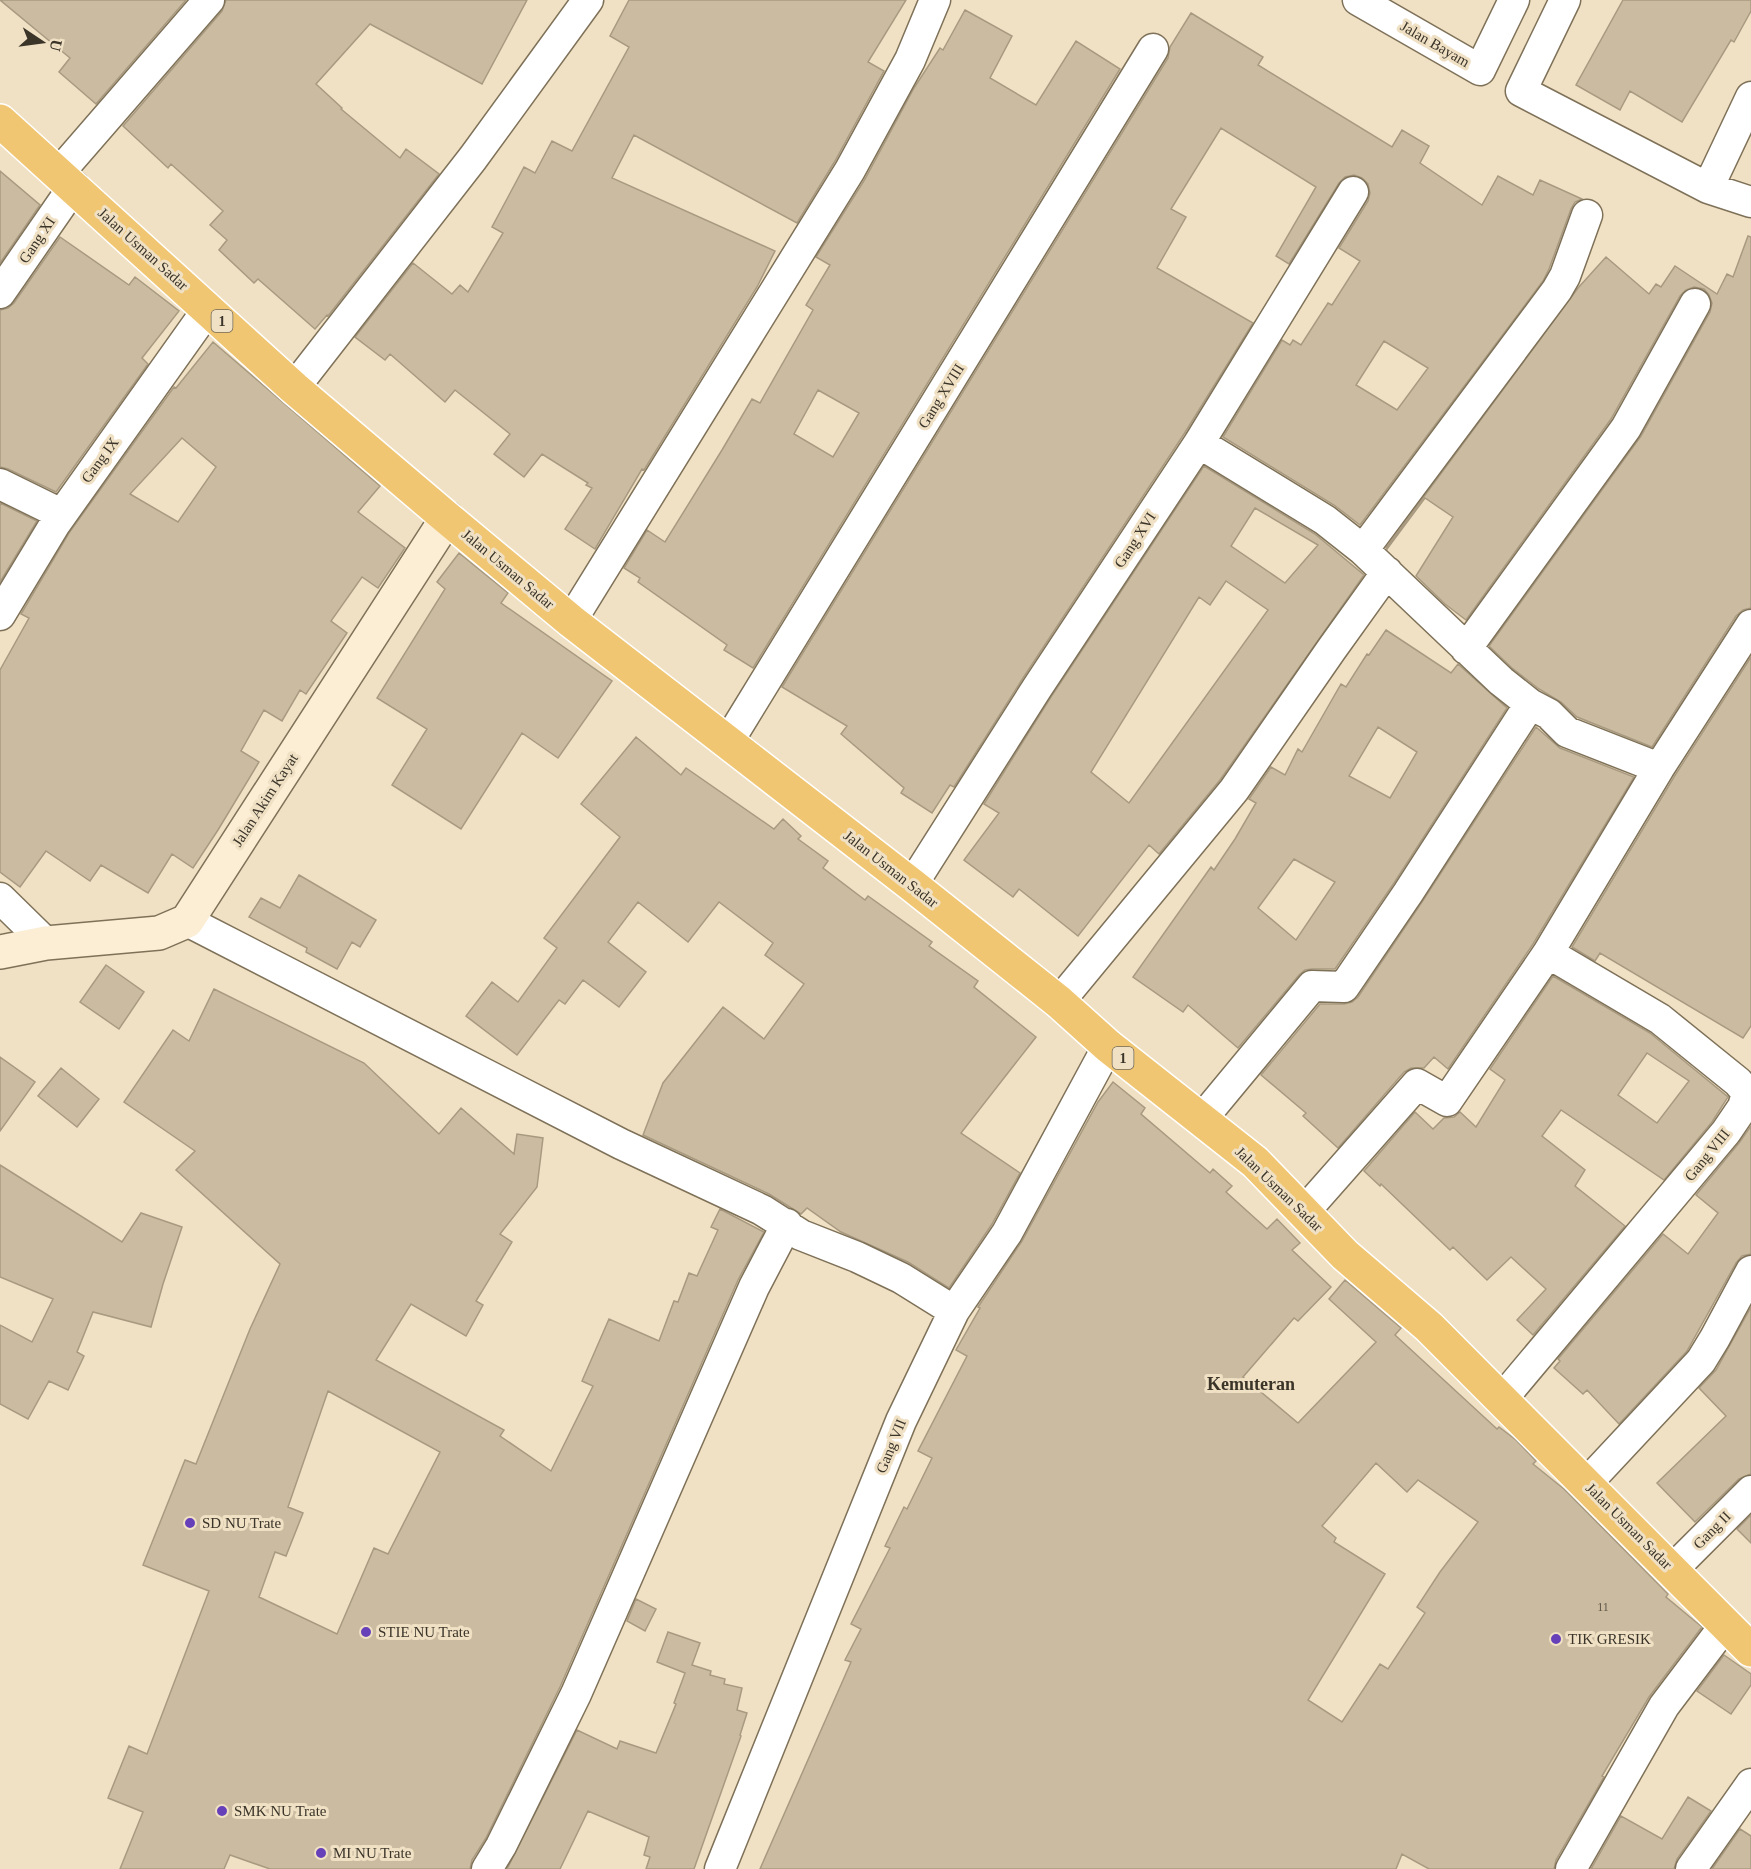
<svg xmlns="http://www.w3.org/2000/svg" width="1751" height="1869" font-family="Georgia,serif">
<rect width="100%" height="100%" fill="#f0e1c5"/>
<path fill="#cbbca1" stroke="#a89a80" stroke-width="1.5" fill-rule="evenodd" d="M0,0H186L96,104L59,72L70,58Z
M226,0H527L482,84L370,24L316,84L342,108L341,109L400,158L406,149L439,174L328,316L327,315L315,329L258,279L254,283L219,250L227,240L210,225L223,211L171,164L168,168L123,126L222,11Z
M629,0H906L868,62L884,71L835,161L797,223L634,135L612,178L775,251L757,287L644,470L642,469L595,549L565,529L592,488L586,485L588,483L542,454L524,477L494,454L510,434L455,390L445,402L390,354L385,360L355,337L413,263L452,294L460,285L468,292L503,233L492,227L524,167L535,173L552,141L572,151L629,47L610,36Z
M1623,0H1751V11L1734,42L1731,40L1682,122L1630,91L1620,110L1576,85Z
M965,10L1012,36L990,78L1036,105L1076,41L1120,69L753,668L724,650L727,645L638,582L640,578L624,568L647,530L665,542L722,450L752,399L760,403L813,310L806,305L830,265L816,257L865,179L914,88L940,48L943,50ZM818,390L859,413L833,457L794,434Z
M1191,13L1263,57L1258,65L1392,147L1402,130L1429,146L1420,163L1482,205L1498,176L1533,195L1540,180L1582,199L1575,202L1571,209L1549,269L1543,281L1360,525L1334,505L1223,437L1282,340L1290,345L1293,340L1301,345L1328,303L1332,305L1360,261L1339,248L1368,201L1370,193L1368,184L1362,178L1354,175L1345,177L1339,183L1289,264L1276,256L1316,187L1221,128L1171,209L1186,217L1157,268L1253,323L1184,434L1023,678L954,787L950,785L932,813L901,793L904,788L841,734L847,726L782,687L1168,58L1170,47ZM1384,341L1428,368L1397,410L1356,385Z
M0,171L40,205L0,263Z
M1748,236L1751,237V608L1743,610L1736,616L1652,747L1577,717L1561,702L1539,689L1512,668L1489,646L1641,436L1710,312L1712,303L1709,295L1704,289L1694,287L1686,290L1680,296L1611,419L1466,620L1445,604L1416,576L1453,517L1425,498L1387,549L1386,548L1578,288L1606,257L1649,294L1656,284L1661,287L1675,266L1717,294L1727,274L1733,277Z
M60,237L129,285L135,277L179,311L142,358L148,364L56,492L8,469L0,467V310L8,308L14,303Z
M213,342L380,486L358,512L405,548L378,588L362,577L331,621L347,633L306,694L300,690L282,721L264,710L241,751L259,762L218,830L193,868L172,854L148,893L101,865L90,881L46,851L20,887L0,872V670L29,618L21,614L69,533L174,387L176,388ZM182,438L216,467L178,522L130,494Z
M1204,466L1315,534L1364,575L1220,780L1159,854L1149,845L1078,936L1019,889L1013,897L964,860L999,813L984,804L1051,697ZM1255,508L1318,545L1285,583L1231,546ZM1226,581L1268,610L1129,803L1091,772L1199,597L1210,605Z
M0,503L37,521L0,582Z
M459,553L508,593L501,603L612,681L558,758L522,733L461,829L392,785L427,729L377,698L445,589L437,582Z
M1386,630L1451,673L1458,664L1507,708L1394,883L1335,969H1312L1305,970L1299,975L1238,1048L1188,1005L1183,1012L1133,977L1211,867L1214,870L1235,839L1256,803L1249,799L1271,767L1285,775L1298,749L1302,752L1341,684L1346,687L1367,654L1369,655ZM1378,727L1417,752L1390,798L1349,776ZM1294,859L1335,882L1296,940L1258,908Z
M1751,657V1026L1743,1038L1600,953L1595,961L1572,947L1674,777Z
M1536,727L1560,748L1634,777L1533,944L1448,1069L1434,1057L1424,1068H1411L1404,1072L1338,1148L1303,1116L1306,1113L1261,1075L1320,1004H1344L1352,1002L1358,997L1422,902Z
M636,737L681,775L686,768L774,829L783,819L801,836L798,839L828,861L823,868L865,900L868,896L932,942L929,946L978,981L974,987L1036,1037L961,1133L1020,1173L992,1224L949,1288L908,1262L841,1232L807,1208L801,1214L769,1194L643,1135L663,1083L723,1007L764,1039L804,984L765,955L773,943L719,902L688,942L638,902L608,942L646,972L619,1007L583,980L565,1004L559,1000L517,1055L466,1016L492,982L518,1002L557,948L544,938L620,837L581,804Z
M299,875L376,920L360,947L352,942L337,969L306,952L307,948L249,917L261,898L280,908Z
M106,965L144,992L119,1029L80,1002Z
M1553,976L1650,1033L1728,1097L1712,1122L1664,1180L1561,1110L1542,1136L1585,1170L1575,1186L1625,1226L1533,1335L1517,1320L1546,1289L1511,1257L1487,1280L1453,1247L1450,1250L1381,1184L1380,1186L1364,1171L1415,1112L1433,1129L1444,1118L1454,1117L1460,1112L1476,1127L1505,1080L1490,1069ZM1647,1053L1689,1081L1657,1123L1618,1095Z
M214,989L364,1063L439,1134L461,1108L514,1154L517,1134L543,1138L537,1187L500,1234L512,1242L476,1301L483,1305L466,1336L411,1304L376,1360L504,1430L500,1436L551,1471L593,1386L582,1381L609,1319L659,1341L674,1301L678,1302L689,1273L697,1276L718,1230L711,1227L720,1209L764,1232L738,1280L560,1687L486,1838L472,1860L470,1869H270L230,1855L224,1869H120L143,1812L108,1798L129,1746L147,1754L209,1591L143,1565L185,1460L196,1464L250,1329L280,1264L176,1170L195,1151L124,1102L173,1030L189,1041ZM328,1391L440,1452L388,1554L374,1548L337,1634L259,1597L275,1552L286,1556L303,1513L288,1507Z
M0,1057L35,1082L0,1131Z
M61,1068L99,1099L77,1127L38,1096Z
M1113,1082L1145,1108L1141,1114L1210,1173L1213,1169L1232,1186L1226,1192L1267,1229L1277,1219L1300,1243L1292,1250L1331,1287L1298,1321L1294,1318L1243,1377L1298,1423L1376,1342L1329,1299L1345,1280L1401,1328L1395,1335L1497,1429L1499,1427L1516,1440L1536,1461L1533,1464L1564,1489L1668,1594L1666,1597L1702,1627L1649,1697L1602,1776L1604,1777L1556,1860L1554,1869H1429L1402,1854L1396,1869H760L851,1662L845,1660L861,1629L851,1624L890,1548L885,1546L904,1507L907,1509L932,1458L918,1451L967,1356L956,1350L980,1308L978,1307L1022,1241L1098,1102ZM1376,1463L1407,1492L1418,1480L1478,1522L1440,1572L1417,1607L1425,1613L1388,1669L1380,1664L1342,1722L1308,1700L1385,1574L1334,1542L1336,1538L1322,1526Z
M1751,1126V1254L1742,1256L1736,1263L1687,1351L1619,1424L1587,1390L1583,1394L1554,1368L1560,1361L1558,1359L1663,1234L1688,1254L1718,1213L1696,1195L1739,1143Z
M0,1165L122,1242L141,1213L182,1227L163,1284L151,1327L93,1312L77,1352L84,1356L68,1390L49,1381L28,1419L0,1404V1325L32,1342L53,1299L0,1277Z
M1751,1307V1474L1739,1479L1695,1522L1657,1483L1726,1416L1699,1388L1716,1370Z
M1751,1515V1543L1737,1529Z
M636,1599L656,1609L645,1631L627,1621Z
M668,1632L700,1643L692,1665L711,1671L710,1675L725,1679L724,1684L742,1688L737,1710L747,1713L740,1735L741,1736L694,1869H646L650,1857L644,1855L649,1837L588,1811L560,1869H507L577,1730L617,1749L620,1741L656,1753L676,1704L674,1703L685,1673L657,1662Z
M1724,1655L1751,1674V1685L1731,1714L1697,1691Z
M1688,1797L1711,1811L1677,1859L1674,1869H1591L1621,1816L1662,1839Z
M1740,1829L1751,1836V1869H1712Z"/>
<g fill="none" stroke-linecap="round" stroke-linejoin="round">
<defs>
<path id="street" d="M1358,0L1480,70L1514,0
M1565,0L1521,91L1708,188L1751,202
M58,174L209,0
M1708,188L1751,97
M0,293L74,186
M294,388L473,158L588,0
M1199,443L1325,520L1363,550L1501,681L1530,704L1549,714L1567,732L1659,768
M0,484L53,510L56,516L55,524
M1363,550L1557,290L1565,276L1587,215
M0,615L55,524L208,309
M571,621L850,170L910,60L935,0
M1466,649L1626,428L1695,304
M728,742L1153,49
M912,885L1037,688L1199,443L1353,192
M0,898L46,943
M187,921L621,1144L762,1210L801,1235L857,1257L901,1278L954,1311
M1059,1002L1234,790L1331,650L1387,572
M1201,1120L1312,986L1344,987L1408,893L1530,704
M1304,1212L1417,1084L1447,1101L1548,953L1659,768L1751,625
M1502,1399L1726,1132L1743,1107L1747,1093L1738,1082L1660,1019L1548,953
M1586,1484L1701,1361L1715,1338L1751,1271
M1672,1570L1751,1491
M487,1869L501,1846L576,1694L754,1287L787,1224
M720,1869L901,1421L954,1311L1007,1233L1108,1046
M1571,1869L1664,1706L1726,1624
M1691,1869L1751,1784"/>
<path id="secondary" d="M0,952L46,943L159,933L187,921L447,518"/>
<path id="highway" d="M0,121L294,388L447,518L571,621L912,885L1059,1002L1108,1046L1255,1162L1345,1255L1429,1327L1751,1650"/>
</defs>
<use href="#street" stroke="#7e7158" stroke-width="33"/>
<use href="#secondary" stroke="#7e7158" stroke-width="36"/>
<use href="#highway" stroke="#fff" stroke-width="36"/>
<use href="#street" stroke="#fff" stroke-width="30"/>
<use href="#secondary" stroke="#fbeed5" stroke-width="33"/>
<use href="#highway" stroke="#f1c672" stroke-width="33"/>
</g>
<g fill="#6640b8" stroke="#f0e1c5" stroke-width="2">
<circle cx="190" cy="1523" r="6"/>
<circle cx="366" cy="1632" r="6"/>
<circle cx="1556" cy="1639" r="6"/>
<circle cx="222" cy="1811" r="6"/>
<circle cx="321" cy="1853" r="6"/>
</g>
<g text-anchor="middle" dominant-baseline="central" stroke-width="6" stroke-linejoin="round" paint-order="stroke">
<g font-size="12" fill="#5e5647">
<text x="1603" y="1607">11</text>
</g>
<g fill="#f0e1c5" stroke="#716858" stroke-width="1.5">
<rect x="211.5" y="310" width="21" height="22" rx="4.5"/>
<rect x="1112.5" y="1047" width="21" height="22" rx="4.5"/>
</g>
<g font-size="14" font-weight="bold" fill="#3a3429">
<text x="222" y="321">1</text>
<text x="1123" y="1058">1</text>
</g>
<g font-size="15" fill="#3a3429" stroke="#f0e1c5">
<text transform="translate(1435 44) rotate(30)">Jalan Bayam</text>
<text transform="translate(37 240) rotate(-56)">Gang XI</text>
<text transform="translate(143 249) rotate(42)">Jalan Usman Sadar</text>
<text transform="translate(941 396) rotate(-58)">Gang XVIII</text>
<text transform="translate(100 460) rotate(-54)">Gang IX</text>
<text transform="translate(1135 540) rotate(-57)">Gang XVI</text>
<text transform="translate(508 569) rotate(40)">Jalan Usman Sadar</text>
<text transform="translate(265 800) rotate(-57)">Jalan Akim Kayat</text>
<text transform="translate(891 869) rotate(38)">Jalan Usman Sadar</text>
<text transform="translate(1707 1155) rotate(-51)">Gang VIII</text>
<text transform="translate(1279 1189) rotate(44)">Jalan Usman Sadar</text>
<text transform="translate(891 1446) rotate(-68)">Gang VII</text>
<text transform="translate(1629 1526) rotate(45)">Jalan Usman Sadar</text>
<text transform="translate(1712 1530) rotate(-45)">Gang II</text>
</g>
<g font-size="15" fill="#3a3429" stroke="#f0e1c5" text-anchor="start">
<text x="202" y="1523">SD NU Trate</text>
<text x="378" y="1632">STIE NU Trate</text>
<text x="1568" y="1639">TIK GRESIK</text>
<text x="234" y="1811">SMK NU Trate</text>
<text x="333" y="1853">MI NU Trate</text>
</g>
<g font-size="18" font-weight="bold" fill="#3a3429" stroke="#f0e1c5">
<text x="1251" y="1384">Kemuteran</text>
</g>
</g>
<g transform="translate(42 42) rotate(103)" stroke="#f0e1c5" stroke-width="4.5" paint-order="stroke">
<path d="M0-4.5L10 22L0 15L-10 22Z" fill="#3a3429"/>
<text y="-9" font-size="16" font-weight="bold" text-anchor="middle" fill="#3a3429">U</text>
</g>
</svg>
